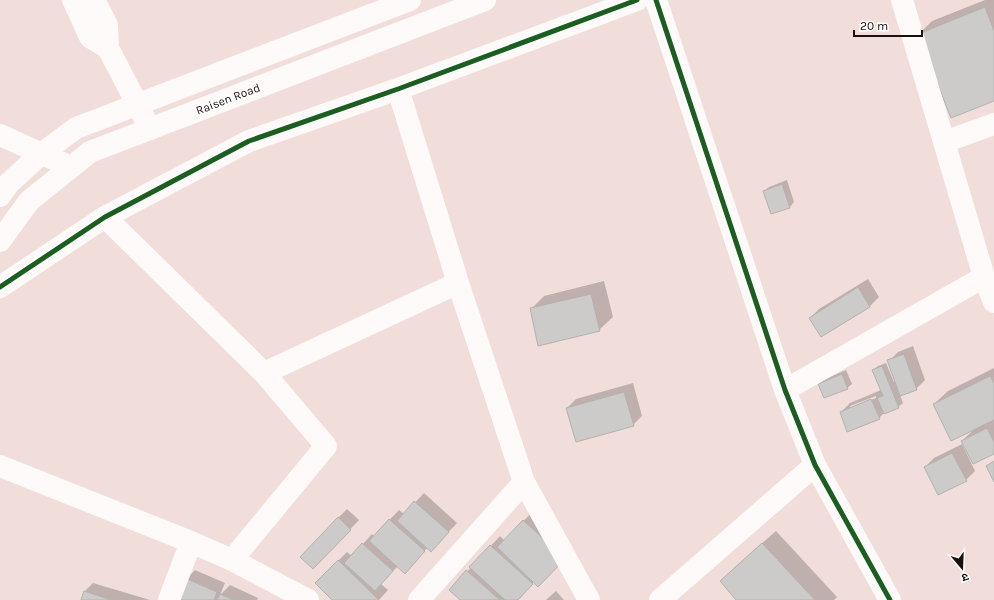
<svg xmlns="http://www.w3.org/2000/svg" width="994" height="600" font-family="Karla,'Noto Sans Devanagari',sans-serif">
<rect width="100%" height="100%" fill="#f1ddd9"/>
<path fill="#0003" fill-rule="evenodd" d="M985,0H994V100L919,34L932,21Z
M787,180L794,202L790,207L772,213L764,191L769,187Z
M868,279L879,297L870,306L821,336L810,318L819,309Z
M604,281L613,317L599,330L531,309L544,296Z
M913,346L925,380L916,389L900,395L903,403L898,407L885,412L879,418L841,412L850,403L881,390L873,370L878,366L886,363L894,382L896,381L889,361L898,352ZM876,396V398L850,408V406Z
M994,368V453L962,441L974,429L934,404L948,391Z
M846,370L852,384L847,388L819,384L823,380Z
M633,383L642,416L633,425L567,408L576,399Z
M962,444L975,471L966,480L925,467L934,458Z
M424,493L457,523L440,541L428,547L414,563L398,566L381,584L388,590L379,600H334L316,583L347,552L352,556L372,534L374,536L399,510L404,514Z
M347,509L359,520L322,559L338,518Z
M533,511L573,549L534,582L517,600H461L450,590L500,536L505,541Z
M776,531L837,597L834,600H738L734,568Z
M195,570L225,583L220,595L230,585L258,598L257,600H176L186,579Z
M93,583L150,600H82L84,592Z
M556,591L564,600H546Z"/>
<path fill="#cccbc9" stroke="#b3b2b0" d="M985,7L994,31V101L951,118L918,34Z
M782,184L790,208L771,214L763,191Z
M858,287L870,307L821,337L809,318Z
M591,294L600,331L538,346L530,308Z
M904,354L917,390L900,396L887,360Z
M882,366L899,408L884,414L877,398L883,396L872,370Z
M842,374L848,389L824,398L818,384Z
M990,376L994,383V420L951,441L933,404Z
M624,392L634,426L576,442L566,408Z
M871,399L880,419L847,432L840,412Z
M987,428L994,442V454L973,464L961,441Z
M952,453L967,481L938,495L924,467Z
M994,461V482L986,466Z
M414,501L449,532L431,552L397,521Z
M338,517L351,530L313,569L300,557Z
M389,519L425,551L405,574L369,541Z
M523,520L565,559L538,587L497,547Z
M362,543L393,571L375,591L344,563Z
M762,543L815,600H736L720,581Z
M490,545L533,584L518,600H505L469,567Z
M338,560L379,600H332L315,583Z
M466,570L500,600H460L449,590Z
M185,578L217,592L214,600H175Z
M84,591L112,600H81Z
M220,594L234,600H217Z"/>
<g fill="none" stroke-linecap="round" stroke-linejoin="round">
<path stroke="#fdfaf9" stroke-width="22" d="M73,0L90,37L108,48
M94,0L107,25L108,48L150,129
M656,0L785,390L815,465L890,600
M902,0L984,277L994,302
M398,89L458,283L524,482L589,600
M0,135L71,167
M944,142L994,124
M105,217L264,373L326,446L232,560
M0,287L105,217L249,141L398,89L637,0
M264,373L458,283
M785,390L984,277
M0,466L191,542L232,560L308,600
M169,600L191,542
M419,600L524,482
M660,600L815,465"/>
<path stroke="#fdfaf9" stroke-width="22" d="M0,196L9,183L41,154L76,128L410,0
M0,241L29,201L90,152L485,0"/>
<defs>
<path id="cycleway" d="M656,0L785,390L815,465L890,600
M0,287L105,217L249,141L398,89L637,0"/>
</defs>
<use href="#cycleway" stroke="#fff" stroke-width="8"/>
<use href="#cycleway" stroke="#1b5e20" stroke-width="5"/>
</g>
<g text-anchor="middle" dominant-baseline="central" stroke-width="3.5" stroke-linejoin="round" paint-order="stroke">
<g font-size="12" fill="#1c100d" stroke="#fff">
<text transform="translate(228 99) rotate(-21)">Raisen Road</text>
</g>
</g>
<g transform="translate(962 568) rotate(161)" stroke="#ffffff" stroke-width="3" paint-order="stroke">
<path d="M0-3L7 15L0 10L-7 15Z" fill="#1c100d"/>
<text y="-6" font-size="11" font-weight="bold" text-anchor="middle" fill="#1c100d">उ</text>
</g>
<path d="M854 30v6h68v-6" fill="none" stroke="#1c100d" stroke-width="2"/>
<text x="860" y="30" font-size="12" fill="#1c100d" stroke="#ffffff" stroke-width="3" paint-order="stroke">20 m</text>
</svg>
